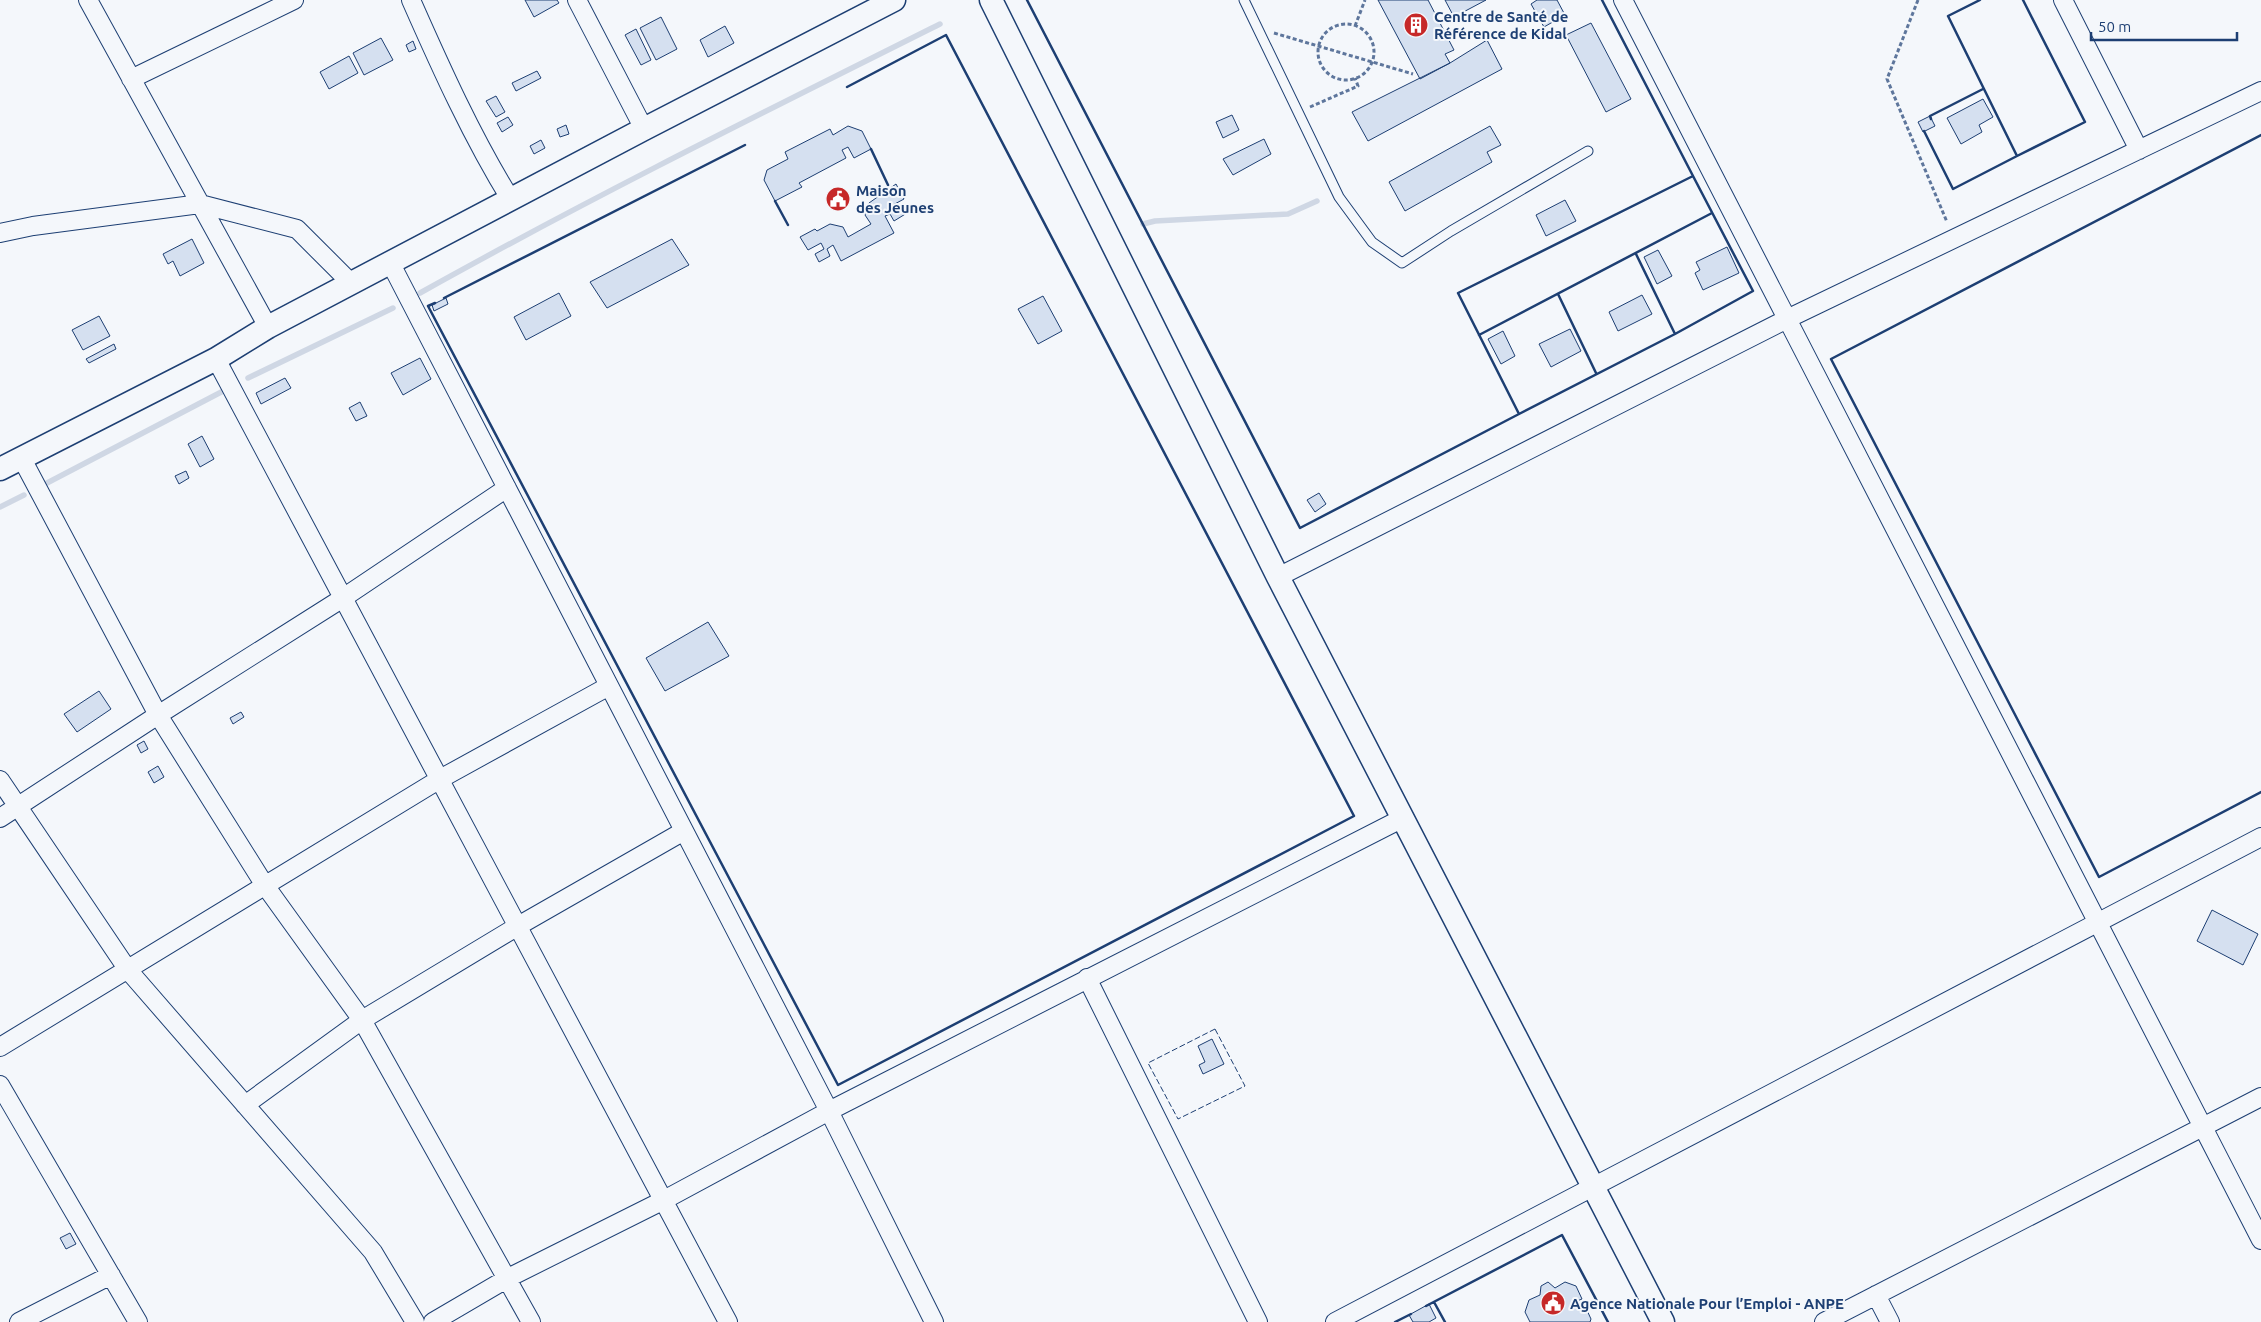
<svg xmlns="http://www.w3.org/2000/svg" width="2261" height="1322" font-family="Ubuntu,sans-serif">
<rect width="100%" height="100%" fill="#f4f7fb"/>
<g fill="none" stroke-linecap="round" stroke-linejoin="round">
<path stroke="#cfd7e4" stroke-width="5.5" d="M1143,224L1155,221L1288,214L1317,201
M420,293C590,198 766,111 940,24
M248,378L393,308
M47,483L227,389
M0,507L24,495"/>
</g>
<path fill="#d5e0f0" stroke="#1d3f73" d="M525,0H557L559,3L534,17Z
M1378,0H1428L1454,50L1445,54L1450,63L1420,79Z
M1445,0H1486L1454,17Z
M1537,0H1557L1565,15L1544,27L1531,4Z
M661,17L677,49L656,60L640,28Z
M1591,23L1631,99L1606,112L1566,35Z
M725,26L734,43L708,57L700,40Z
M636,29L651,60L641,65L625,35Z
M381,38L393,60L364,75L353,53Z
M1487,40L1502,69L1368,141L1352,112L1450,63Z
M413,41L416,49L409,52L406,45Z
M349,56L358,73L329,89L320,72Z
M537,71L541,78L516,91L512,83Z
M496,96L505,112L496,117L486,101Z
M1983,99L1993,117L1979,125L1982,132L1961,144L1947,118Z
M1232,115L1239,130L1223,138L1216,122Z
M1930,116L1935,126L1923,132L1918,122Z
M508,117L513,125L502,132L497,123Z
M566,125L569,134L560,137L557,129Z
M848,126L862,131L871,149L854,158L848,147L842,150L846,158L799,183L802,187L775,201L764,180L767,170L788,159L785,152L830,129L833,135Z
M1490,126L1501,145L1487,152L1492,162L1405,211L1389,182Z
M1264,139L1271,154L1233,175L1223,159Z
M541,140L545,148L534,154L530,146Z
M896,184L904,199L891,206L894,211L903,206L907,213L894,221L890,214L885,216L894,233L841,261L833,245L827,249L830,256L819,262L815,254L824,249L821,243L808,250L800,237L815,229L817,231L830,224L843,227L848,237L871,224L865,215L869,203Z
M1565,200L1576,221L1546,236L1536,215Z
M192,239L204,263L180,276L173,261L168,264L163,254Z
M672,239L689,265L607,308L590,282Z
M1727,247L1739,273L1703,290L1695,273L1700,270L1696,262Z
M1658,250L1672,276L1657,284L1644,257Z
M559,293L571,316L526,340L514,317Z
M1642,295L1652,314L1618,331L1609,312Z
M1043,296L1062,331L1038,344L1018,309Z
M446,298L448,304L434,311L432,305Z
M99,316L110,336L83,350L72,330Z
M1570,329L1581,351L1551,367L1539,344Z
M1503,331L1515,356L1501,364L1488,339Z
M114,344L116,349L89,363L86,359Z
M420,358L431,379L403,395L391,373Z
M285,378L291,388L261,404L256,393Z
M360,402L367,416L356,421L349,408Z
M202,436L214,459L200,467L188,444Z
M186,471L189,478L179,484L175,476Z
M1319,493L1326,504L1315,512L1307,500Z
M708,622L729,656L665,691L646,658Z
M99,691L111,709L77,732L64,714Z
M241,712L244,717L233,724L230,718Z
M144,741L148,749L141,753L137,745Z
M158,766L164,777L154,783L148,772Z
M2212,910L2258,934L2243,965L2197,941Z
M1212,1039L1224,1064L1203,1074L1199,1065L1205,1062L1198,1046Z
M70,1233L76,1244L66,1249L60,1238Z
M1548,1282L1555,1288L1565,1282L1576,1286L1582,1299L1577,1301L1580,1308L1585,1306L1591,1319L1590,1322H1530L1525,1312L1529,1300L1540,1295L1541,1286Z
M1429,1304L1436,1318L1429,1322H1413L1409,1315Z"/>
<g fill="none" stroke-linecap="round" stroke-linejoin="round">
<defs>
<path id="service" d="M1244,0L1339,197L1372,242L1402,263L1451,231L1588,151"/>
<path id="minor" d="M88,0L268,327
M411,0C441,68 472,137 511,200
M577,0L644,129
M1623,0L2261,1240
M2063,0L2139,150
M131,79L294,0
M0,233L33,226L200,204L297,229L352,284
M391,264L829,1111L934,1322
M216,359L728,1322
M21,457L158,715L264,884L362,1020L531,1322
M1278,577L1787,319L2261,91
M0,780L128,970L373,1252L415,1322
M0,818L158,715L343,598L507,488
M1087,978L1258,1322
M0,1047L440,779L609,686
M0,1085L138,1322
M245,1105L362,1020L518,926L684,831
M1876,1295L1890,1322
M19,1322L111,1275
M433,1322L508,1278L664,1200L829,1111L1403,818
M1335,1322L2261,837
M1824,1322L2261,1097"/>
<path id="tertiary" d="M991,0L1278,577L1663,1322
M0,469L216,359L268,327L644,129L894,0"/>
</defs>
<use href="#service" stroke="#1d3f73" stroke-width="11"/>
<use href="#minor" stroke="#1d3f73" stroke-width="20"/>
<use href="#tertiary" stroke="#1d3f73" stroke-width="25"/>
<path stroke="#5e769c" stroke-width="3" stroke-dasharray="4 2.5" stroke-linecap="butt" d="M1918,0L1887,79L1947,222
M1318 52a28 28 0 1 1 56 0a28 28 0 1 1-56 0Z
M1355,26L1365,0
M1274,33L1413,74
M1310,107L1358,86L1355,78"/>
<use href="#service" stroke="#f4f7fb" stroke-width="9"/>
<use href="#minor" stroke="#f4f7fb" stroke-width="18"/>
<use href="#tertiary" stroke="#f4f7fb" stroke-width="22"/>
<path stroke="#1d3f73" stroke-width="1" stroke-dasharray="6 2.5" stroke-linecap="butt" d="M1215,1029L1245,1086L1178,1119L1148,1063Z"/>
<path stroke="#1d3f73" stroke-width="2.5" d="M1027,0L1300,528L1519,414L1458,293L1693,176L1602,0
M1931,119L1930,116L1983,89
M1924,131L1953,189L2017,156L1948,16L1980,0
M2261,135L1831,359L2099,877L2261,792
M871,149L888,185
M2017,156L2085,122L2023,0
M775,201L788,225
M1636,254L1675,334
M1558,294L1596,373
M444,298L745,145
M435,303L428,306L838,1085L1354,816L946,35L847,87
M1479,335L1712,213
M1519,414L1675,334L1753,291L1693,176
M1434,1302L1445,1322
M1426,1306L1562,1235L1608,1322
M1395,1322L1411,1314"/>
</g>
<defs>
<symbol id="building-disc" viewBox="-11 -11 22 22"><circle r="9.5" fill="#c62828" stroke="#f4f7fb"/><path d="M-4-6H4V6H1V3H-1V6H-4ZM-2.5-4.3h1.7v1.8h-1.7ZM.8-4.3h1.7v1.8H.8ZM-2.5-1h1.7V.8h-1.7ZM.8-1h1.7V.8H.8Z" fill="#fff"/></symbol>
<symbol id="civic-disc" viewBox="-11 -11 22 22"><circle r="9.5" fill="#c62828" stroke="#f4f7fb"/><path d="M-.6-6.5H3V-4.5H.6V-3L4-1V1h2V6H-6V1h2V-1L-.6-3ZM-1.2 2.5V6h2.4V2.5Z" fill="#fff"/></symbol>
</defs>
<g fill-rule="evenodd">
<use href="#building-disc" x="1402" y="11" width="28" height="28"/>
<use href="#civic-disc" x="824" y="185" width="28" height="28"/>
<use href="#civic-disc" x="1539" y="1289" width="28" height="28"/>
</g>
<g text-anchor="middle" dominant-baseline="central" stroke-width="4" stroke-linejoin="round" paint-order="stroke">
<g font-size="15" font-weight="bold" fill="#1d3f73" stroke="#f4f7fb" text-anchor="start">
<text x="1434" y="16">Centre de Santé de<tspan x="1434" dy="17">Référence de Kidal</tspan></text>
<text x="856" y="190">Maison<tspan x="856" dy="17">des Jeunes</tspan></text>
<text x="1570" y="1303">Agence Nationale Pour l’Emploi - ANPE</text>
</g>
</g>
<path d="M2091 32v8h146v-8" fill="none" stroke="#1d3f73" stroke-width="2.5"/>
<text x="2098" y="32" font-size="15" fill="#1d3f73" stroke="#f4f7fb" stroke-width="4" paint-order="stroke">50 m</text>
</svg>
